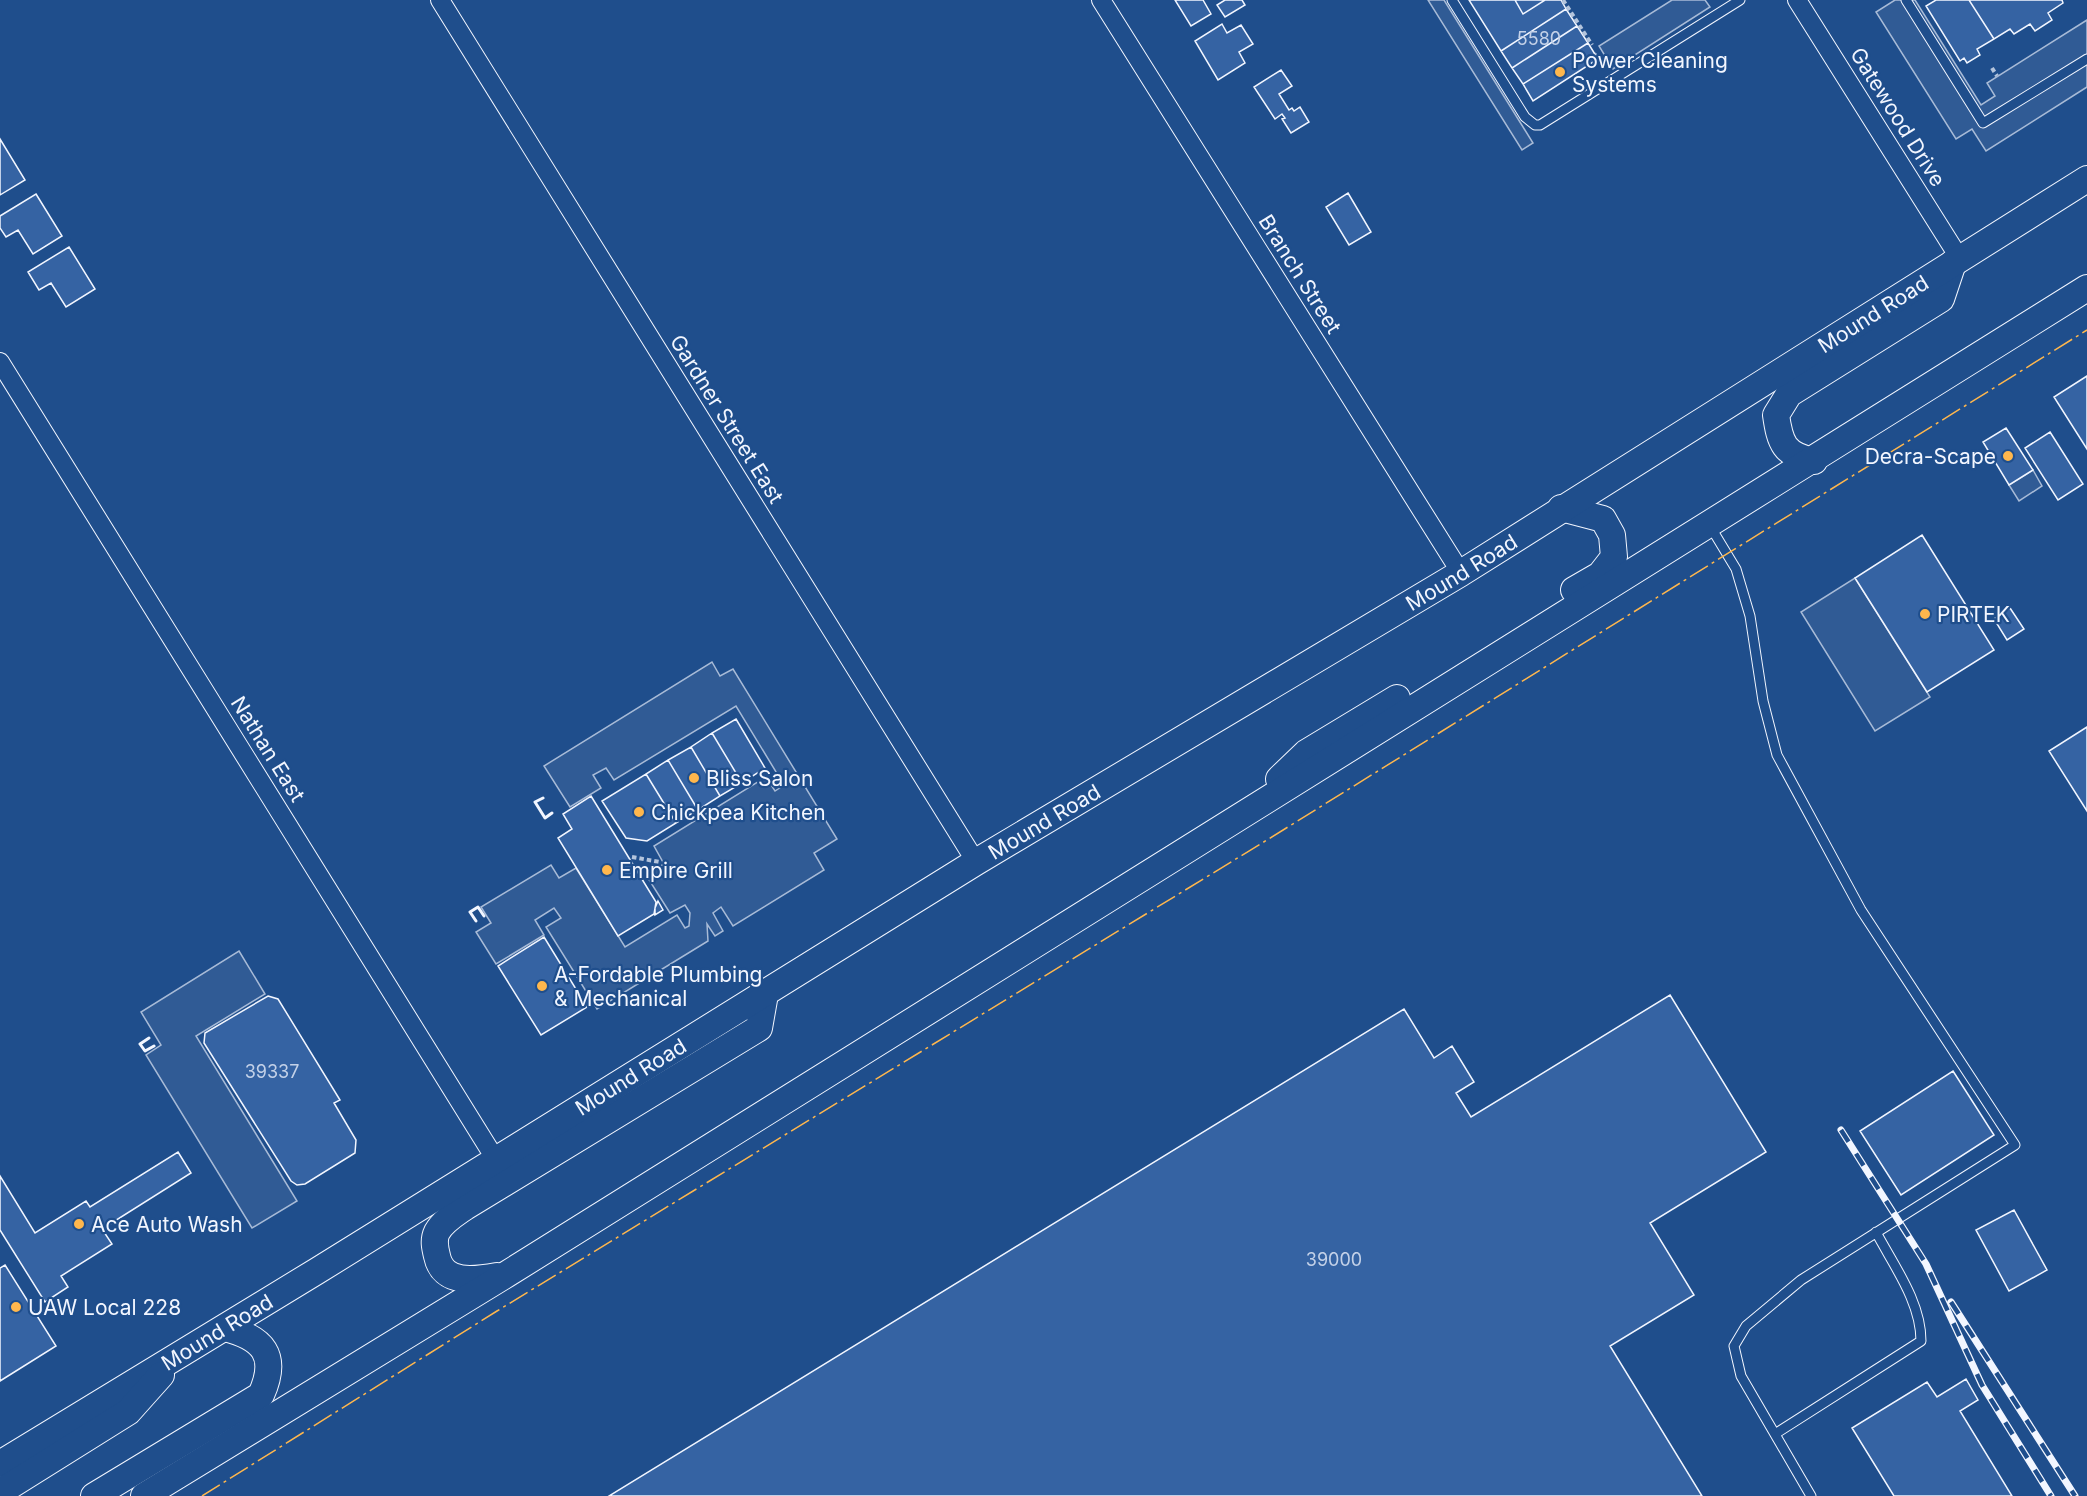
<svg xmlns="http://www.w3.org/2000/svg" width="2087" height="1496" font-family="Inter,sans-serif">
<rect width="100%" height="100%" fill="#1f4e8c"/>
<path fill="#305b95" stroke="#a8bbd7" stroke-width="1.5" d="M1428,0H1444L1533,143L1522,150Z
M1672,0H1705L1710,7L1613,69L1599,46Z
M1895,0H1915L1981,105L1995,96L1987,83L2087,20V87L1986,151L1972,129L1956,139L1876,12Z
M2033,470L2042,486L2019,501L2009,485Z
M1855,578L1930,697L1875,731L1801,612Z
M712,662L720,676L733,669L837,839L814,853L824,870L733,926L721,907L713,913L723,931L715,936L707,924L708,941L597,1009L546,927L561,918L554,908L535,920L544,935L496,964L476,932L491,923L481,907L551,865L559,878L576,868L625,947L677,915L685,928L689,926L690,913L685,905L670,913L646,875L664,864L654,846L766,777L775,791L784,785L736,706L614,780L606,768L593,775L601,788L570,807L544,766Z
M239,951L265,994L196,1036L297,1201L252,1228L146,1055L161,1045L141,1012Z"/>
<path fill="#3563a3" stroke="#f2f6ff" stroke-width="1.5" d="M1175,0H1203L1211,14L1191,26Z
M1225,0H1242L1245,5L1225,17L1217,5Z
M1469,0H1515L1523,14L1545,0H1561L1566,9L1501,51Z
M1515,0H1545L1523,14Z
M1936,0H1969L1994,39L1977,49L1980,55L1967,63L1964,58L1960,61L1926,6Z
M1969,0H2062L2063,3L2048,13L2052,20L2035,31L2030,24L2014,34L2010,29L1994,39Z
M1566,9L1577,26L1512,68L1501,51Z
M1222,24L1227,33L1241,25L1253,44L1239,52L1245,63L1218,80L1195,41Z
M1577,26L1588,43L1523,84L1512,68Z
M1588,43L1598,59L1533,101L1523,84Z
M1281,70L1292,86L1279,94L1289,110L1292,108L1294,111L1300,107L1309,122L1291,133L1282,119L1285,118L1282,114L1275,119L1254,87Z
M0,139L25,180L0,195Z
M1348,193L1371,232L1349,245L1326,207Z
M36,194L62,236L33,254L18,230L6,237L0,228V216Z
M69,247L95,289L66,307L51,283L39,290L28,272Z
M2087,376V449L2054,397Z
M2006,428L2033,470L2009,485L1983,442Z
M2050,432L2083,484L2058,500L2025,448Z
M1922,535L1994,650L1927,692L1855,578Z
M2010,608L2024,629L2007,640L1994,619Z
M736,719L765,768L742,783L712,733Z
M2087,727V811L2049,751Z
M712,733L742,783L720,796L691,747Z
M691,747L720,796L698,810L668,760Z
M668,760L698,810L676,823L646,774Z
M646,774L676,823L647,841L626,838L602,801Z
M591,796L656,902L654,914L618,936L558,838L572,829L563,814Z
M658,901L663,910L655,915V908Z
M544,937L587,1007L541,1035L498,966Z
M1670,995L1766,1152L1650,1223L1694,1295L1610,1346L1702,1496H609L1404,1009L1434,1058L1452,1046L1474,1082L1456,1093L1471,1117Z
M268,996L278,999L340,1100L334,1103L356,1140L355,1153L305,1184L297,1185L291,1181L204,1043L205,1033Z
M1953,1071L1994,1135L1901,1195L1860,1131Z
M178,1152L191,1173L102,1229L112,1244L61,1276L68,1287L45,1302L0,1230V1176L35,1233L86,1201L90,1207Z
M2014,1210L2047,1270L2009,1291L1976,1230Z
M5,1265L56,1346L0,1381V1268Z
M1966,1379L1978,1400L1960,1411L2012,1496H1894L1852,1428L1927,1382L1937,1397Z"/>
<g fill="none" stroke-linecap="round" stroke-linejoin="round">
<defs>
<path id="lane" d="M1452,0L1525,117L1535,125H1540L1740,0
M1906,0L1983,123L2087,59
M1710,526L1736,569L1750,616L1763,701L1777,755L1861,910L2015,1145L1801,1280L1746,1326L1734,1346L1741,1376L1811,1496
M1775,1434L1921,1341C1921,1302 1894,1266 1876,1232"/>
<path id="street" d="M440,0L976,862
M1101,0L1461,573
M1797,0L1960,259
M0,362L496,1160"/>
<g id="secondary">
<path d="M1814,461C1784,455 1780,443 1776,415L1789,394L1941,299L1953,263"/>
<path d="M1561,508L1603,519L1612,535L1614,557L1600,575L1574,590"/>
<path d="M1279,779L1306,753L1397,698"/>
<path d="M497,1276C475,1280 443,1285 437,1256C435,1248 433,1240 437,1232C443,1221 455,1214 465,1207L759,1028L765,994"/>
<path id="s1" d="M0,1464L317,1271L976,862L1461,573L2087,179"/>
<path d="M0,1492L128,1412L161,1375"/>
<path d="M94,1496L261,1395C279,1355 263,1338 225,1328"/>
<path d="M144,1496L507,1274L2087,288"/>
</g>
</defs>
<use href="#lane" stroke="#f2f6ff" stroke-width="11"/>
<use href="#street" stroke="#f2f6ff" stroke-width="20"/>
<use href="#secondary" stroke="#f2f6ff" stroke-width="28"/>
<path stroke="#b3c4dc" stroke-width="4" stroke-dasharray="4.5 3" stroke-linecap="butt" d="M1563,0L1592,45
M1596,55L1597,54
M1992,68L1997,76
M632,857L660,862"/>
<use href="#lane" stroke="#1f4e8c" stroke-width="9"/>
<use href="#street" stroke="#1f4e8c" stroke-width="18"/>
<use href="#secondary" stroke="#1f4e8c" stroke-width="26"/>
<defs>
<path id="rail" d="M1841,1130L1926,1264L1982,1385L2051,1496
M1951,1302L2075,1496"/>
</defs>
<use href="#rail" stroke="#f2f6ff" stroke-width="7"/>
<use href="#rail" stroke="#1f4e8c" stroke-width="4.5" stroke-dasharray="14" stroke-linecap="butt"/>
<path stroke="#f2f6ff" stroke-width="3" d="M543,798L535,802L545,818L552,813
M476,921L470,912L478,907L484,916
M149,1038L140,1044L145,1051L154,1046"/>
<path stroke="#ffb74d" stroke-width="1.5" stroke-dasharray="21 4.5 3 4.5" stroke-linecap="butt" d="M202,1496L497,1311L1267,840L2087,330"/>
</g>
<g fill="#ffb74d" stroke="#1f4e8c" stroke-width="2">
<circle cx="1560" cy="72" r="6"/>
<circle cx="2008" cy="456" r="6"/>
<circle cx="1925" cy="614" r="6"/>
<circle cx="694" cy="778" r="6"/>
<circle cx="639" cy="812" r="6"/>
<circle cx="607" cy="870" r="6"/>
<circle cx="542" cy="986" r="6"/>
<circle cx="79" cy="1224" r="6"/>
<circle cx="16" cy="1307" r="6"/>
</g>
<g text-anchor="middle" dominant-baseline="central" stroke-width="4.5" stroke-linejoin="round" paint-order="stroke">
<g font-size="18" fill="#c3d1e8">
<text x="1539" y="38">5580</text>
<text x="272" y="1071">39337</text>
<text x="1334" y="1259">39000</text>
</g>
<g font-size="21" fill="#f2f6ff" stroke="#1f4e8c" text-anchor="start">
<text x="1572" y="60">Power Cleaning<tspan x="1572" dy="24">Systems</tspan></text>
<text x="1996" y="456" text-anchor="end">Decra-Scape</text>
<text x="1937" y="614">PIRTEK</text>
<text x="706" y="778">Bliss Salon</text>
<text x="651" y="812">Chickpea Kitchen</text>
<text x="619" y="870">Empire Grill</text>
<text x="554" y="974">A-Fordable Plumbing<tspan x="554" dy="24">&amp; Mechanical</tspan></text>
<text x="91" y="1224">Ace Auto Wash</text>
<text x="28" y="1307">UAW Local 228</text>
</g>
<g font-size="21" fill="#f2f6ff" stroke="#1f4e8c">
<text transform="translate(1898 117) rotate(58)">Gatewood Drive</text>
<text transform="translate(1300 274) rotate(58)">Branch Street</text>
<text stroke="none"><textPath href="#s1" startOffset="2198">Mound Road</textPath></text>
<text transform="translate(727 419) rotate(58)">Gardner Street East</text>
<text stroke="none"><textPath href="#s1" startOffset="1712">Mound Road</textPath></text>
<text transform="translate(268 749) rotate(58)">Nathan East</text>
<text stroke="none"><textPath href="#s1" startOffset="1226">Mound Road</textPath></text>
<text stroke="none"><textPath href="#s1" startOffset="740">Mound Road</textPath></text>
<text stroke="none"><textPath href="#s1" startOffset="254">Mound Road</textPath></text>
</g>
</g>
</svg>
